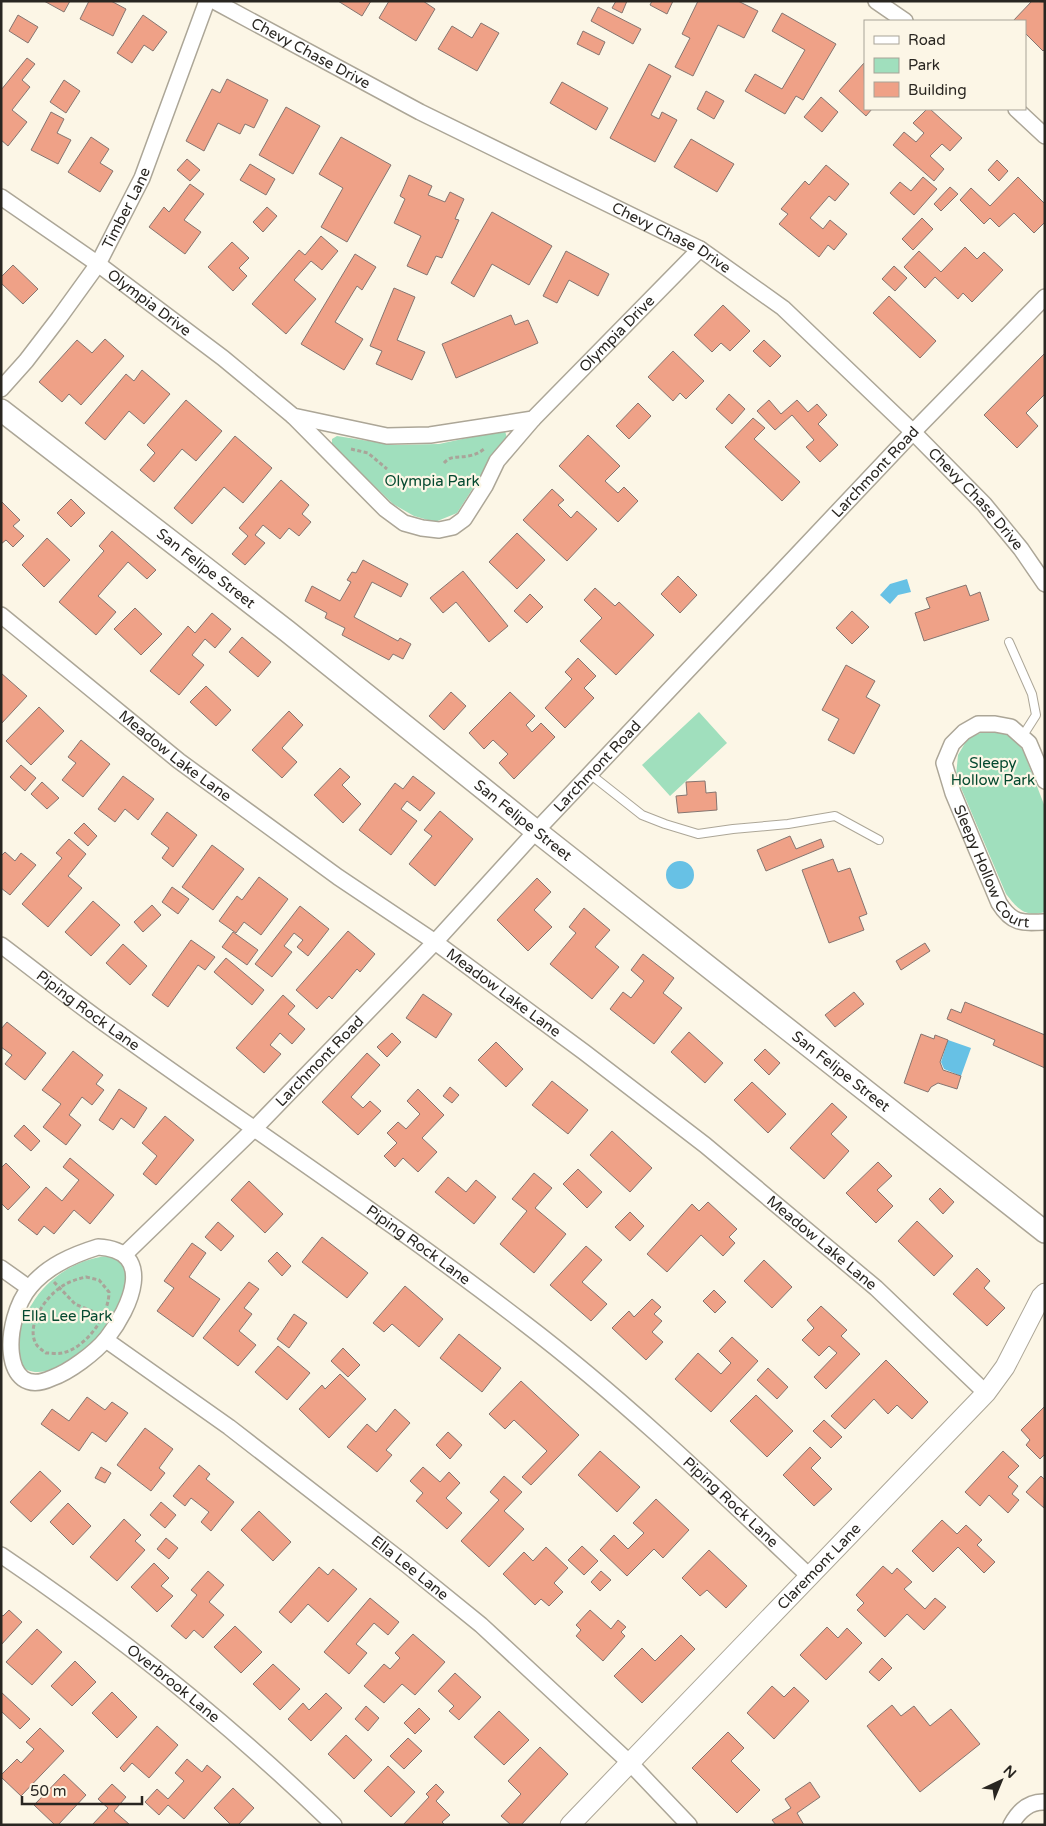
<svg xmlns="http://www.w3.org/2000/svg" width="1046" height="1826" font-family="'Varela Round',sans-serif">
<rect width="100%" height="100%" fill="#fcf6e6"/>
<path fill="#a0dfbd" d="M500,431H505L507,438L498,449L457,513L435,522L414,516L393,504L332,445V439L337,436L394,445L439,444Z
M699,712L727,743L670,796L642,765Z
M988,730L1009,734L1023,750L1045,807V912C1025,918 1017,908 1006,894L956,776L958,755L968,738Z
M107,1256L120,1260C124,1266 128,1273 127,1281C122,1313 86,1359 54,1369C27,1378 13,1367 16,1338C17,1327 26,1313 32,1304C47,1278 77,1259 107,1256Z"/>
<path fill="#67c1e5" d="M907,579L911,592L898,595L890,604L880,595L890,584Z
M666 875a14 14 0 1 1 28 0a14 14 0 1 1-28 0Z
M948,1040L971,1048L961,1076L944,1069L941,1062Z"/>
<path fill="#efa187" stroke="#857570" d="M44,1H70L64,12Z
M89,1H111L126,9L113,36L80,19Z
M338,1H371L362,16Z
M389,1H423L435,9L416,41L379,18Z
M616,1H627L622,13L612,8Z
M652,1H673L667,14L650,5Z
M698,1H738L758,11L744,38L718,25L693,76L675,67L690,38L682,34Z
M1032,1L1045,2V49L1043,51L1025,33V21H1013Z
M598,7L641,29L633,44L591,21Z
M782,13L836,44L803,100L796,96L785,114L745,91L755,74L782,89L805,50L772,31Z
M18,15L38,27L28,43L9,31Z
M143,15L167,32L153,51L144,45L132,63L117,53Z
M481,23L499,33L477,71L438,49L452,26L472,38Z
M583,31L605,42L599,55L577,44Z
M27,58L35,64L22,80L30,87L12,110L27,122L8,146L1,140V90Z
M864,63L865,109H872L866,116L839,91Z
M649,64L671,76L651,115L659,119L662,112L677,120L655,162L610,138Z
M227,79L268,100L254,128L245,124L240,134L218,123L204,151L186,141L212,89L220,93Z
M64,80L80,91L66,113L50,102Z
M562,82L608,108L596,130L550,103Z
M706,91L724,101L714,119L697,109Z
M821,97L838,112L822,132L804,117Z
M286,107L320,126L293,174L259,155Z
M927,109H930L962,138L950,151L942,144L930,156L944,169L934,181L893,145L904,132L916,142L924,133L913,123Z
M51,112L64,119L57,133L71,140L58,164L31,150Z
M91,137L109,149L100,163L113,171L100,192L68,172Z
M341,137L391,165L347,242L321,227L343,188L319,174Z
M691,139L734,164L717,192L674,167Z
M187,159L200,170L190,181L177,170Z
M997,160L1008,171L999,181L988,170Z
M250,164L275,179L266,195L240,180Z
M826,165L849,184L835,201L829,196L810,218L823,229L830,220L847,234L834,250L828,245L819,257L779,224L788,214L781,209L805,181L809,185Z
M409,175L432,186L428,195L445,202L450,192L464,199L455,219L459,220L442,258L436,256L427,275L407,266L421,236L394,223L405,199L400,196Z
M923,177L937,189L914,215L890,193L900,182L911,191Z
M1018,177L1045,204V222L1034,233L1014,213L999,227L990,218L984,224L960,200L971,188L990,206Z
M190,184L204,194L184,220L201,232L185,254L149,227L164,207L169,212Z
M950,187L958,194L941,211L934,204Z
M267,207L277,216L263,232L253,222Z
M492,212L552,246L529,285L492,264L474,297L451,283Z
M922,218L933,229L913,250L902,239Z
M321,236L338,251L322,270L311,261L294,280L316,299L286,334L252,304L299,250L305,255Z
M232,242L249,258L239,268L247,276L233,291L208,267Z
M965,247L977,259L984,252L1003,270L972,302L963,293L958,299L935,277L925,288L904,267L919,251L941,272Z
M566,251L609,274L598,296L569,280L557,303L543,296Z
M355,254L376,267L362,290L357,286L335,322L363,339L344,370L301,344Z
M13,265L38,289L23,304L1,283V277Z
M894,266L907,278L895,291L882,279Z
M394,288L415,297L397,340L425,352L412,380L376,364L382,351L370,346Z
M889,296L936,341L920,358L873,313Z
M723,305L750,331L730,351L721,343L712,352L694,335Z
M511,315L515,325L528,320L538,343L456,378L442,344Z
M105,339L124,356L81,405L69,394L62,402L39,382L77,340L92,353Z
M764,340L781,356L770,367L753,351Z
M673,351L704,381L686,399L680,393L673,401L648,377Z
M1045,353V394L1026,413L1038,426L1017,448L984,415Z
M142,370L170,394L144,424L129,411L105,440L85,423L126,374L134,381Z
M729,394L745,409L732,424L716,409Z
M186,400L222,431L196,461L182,449L154,482L140,470L155,453L147,445Z
M769,400L781,414L797,400L808,412L817,404L827,415L818,424L838,445L820,462L806,447L814,440L792,415L775,430L757,411Z
M638,403L651,416L629,439L616,426Z
M753,418L765,428L754,439L800,482L782,501L725,447Z
M588,435L620,466L605,481L618,493L624,487L638,501L618,522L559,466Z
M235,436L272,468L243,503L224,487L192,524L174,508Z
M281,480L309,505L302,514L311,522L299,536L289,528L280,539L263,525L255,535L265,543L245,565L232,554L248,536L239,528Z
M552,489L564,500L558,505L571,518L577,511L597,529L567,561L523,520Z
M71,499L85,513L71,527L57,513Z
M1,501L20,520L13,526L24,536L13,547L6,540L1,544Z
M112,531L156,570L147,579L128,562L98,596L116,612L96,635L59,602L104,551L99,546Z
M517,533L545,560L517,589L489,562Z
M47,538L70,560L44,587L22,565Z
M363,560L408,584L401,597L372,582L354,617L398,641L400,638L411,644L403,659L393,654L389,660L342,635L345,628L325,618L327,613L305,601L312,586L340,601L351,582L347,580L352,572L356,573Z
M463,571L508,626L489,642L456,602L443,613L430,598Z
M678,576L697,595L680,613L661,594Z
M966,585L970,596L980,592L989,620L924,641L915,613L930,608L926,598Z
M595,588L615,606L619,602L654,635L616,675L580,641L602,618L584,600Z
M530,594L543,607L527,623L514,611Z
M135,608L162,634L141,655L114,629Z
M852,611L869,627L852,644L836,628Z
M212,613L231,629L215,648L205,639L192,655L204,665L179,695L150,671L188,626L195,633Z
M242,637L271,662L258,677L229,652Z
M578,658L596,676L584,688L594,698L565,728L545,708L572,679L565,672Z
M846,665L875,681L866,697L880,705L854,754L828,740L839,719L822,710Z
M1,673L27,696L1,724Z
M206,686L231,710L216,726L190,702Z
M451,692L466,706L444,730L429,716Z
M510,692L535,716L526,725L532,732L541,723L555,737L514,779L499,763L508,754L493,740L484,749L469,733Z
M39,707L64,731L31,765L6,741Z
M289,711L303,725L282,748L297,762L282,778L252,750Z
M81,740L110,764L83,797L62,780L76,763L68,757Z
M21,765L36,778L25,791L10,777Z
M340,768L350,777L342,785L361,804L343,823L314,795Z
M123,776L154,799L138,820L125,809L115,822L98,809Z
M413,776L435,793L420,811L407,801L401,809L417,821L391,855L359,830L395,783L403,789Z
M705,781L706,793L716,792L717,810L678,813L676,796L687,795L686,782Z
M42,782L59,798L47,809L31,794Z
M440,811L473,839L435,886L409,864L432,836L424,830Z
M167,812L197,835L173,867L162,858L169,848L151,834Z
M84,823L97,836L88,846L74,833Z
M790,836L796,849L821,839L824,847L766,871L757,850Z
M69,839L86,854L68,876L82,888L48,927L22,904L62,858L56,853Z
M212,845L244,869L213,910L182,887Z
M5,852L15,861L21,853L36,865L10,895L1,888V856Z
M833,859L838,872L850,868L867,914L859,917L864,930L829,943L802,870Z
M259,877L288,899L261,935L244,922L236,933L219,921L237,896L242,900Z
M537,878L551,892L534,910L552,927L528,951L497,920Z
M172,887L189,899L178,914L162,902Z
M93,901L120,925L91,956L65,932Z
M152,905L161,915L143,932L134,922Z
M300,906L329,929L308,956L297,947L303,940L294,933L284,946L292,952L272,977L255,964Z
M584,908L610,930L595,947L619,967L592,999L550,964L576,933L569,927Z
M348,931L375,954L360,972L357,969L332,999L329,996L317,1009L296,990Z
M233,932L258,950L247,965L222,947Z
M191,940L215,957L205,970L198,965L168,1007L152,995Z
M925,943L930,951L901,970L896,961Z
M123,944L147,966L130,985L106,963Z
M643,954L674,978L663,993L682,1008L654,1044L610,1009L623,992L631,998L644,981L631,970Z
M226,958L264,990L252,1005L214,972Z
M854,992L864,1004L835,1027L825,1015Z
M423,994L452,1014L436,1038L406,1018Z
M283,995L295,1006L288,1014L305,1029L292,1044L280,1033L270,1045L281,1054L264,1073L236,1048Z
M965,1002L1045,1035V1068L993,1045L995,1040L947,1019L951,1009L961,1013Z
M7,1022L46,1053L25,1080L5,1064L12,1055L1,1047V1029Z
M689,1032L723,1063L705,1083L671,1052Z
M392,1033L401,1042L387,1057L377,1047Z
M921,1034L934,1039L935,1035L948,1040L940,1062L943,1070L961,1076L957,1089L938,1083L931,1087L928,1092L904,1083Z
M496,1042L523,1069L506,1087L478,1060Z
M765,1049L780,1063L769,1075L754,1060Z
M73,1051L103,1075L96,1084L104,1090L92,1105L82,1097L69,1115L81,1125L66,1145L43,1127L61,1104L42,1090Z
M367,1053L380,1065L351,1097L363,1108L370,1101L381,1111L358,1135L322,1102Z
M552,1081L588,1110L568,1134L532,1105Z
M752,1082L786,1114L768,1133L734,1100Z
M450,1087L459,1095L452,1103L443,1096Z
M119,1089L147,1108L134,1128L121,1118L113,1130L99,1120Z
M418,1089L444,1115L422,1138L437,1152L418,1172L403,1158L395,1167L384,1156L397,1143L387,1133L398,1122L406,1129L420,1114L407,1101Z
M832,1103L847,1117L831,1134L849,1151L824,1179L790,1148Z
M165,1116L194,1140L156,1185L143,1174L157,1156L142,1143Z
M24,1125L40,1141L31,1151L14,1136Z
M612,1131L652,1168L630,1192L590,1155Z
M70,1158L114,1195L90,1224L74,1210L54,1234L44,1226L37,1235L18,1220L46,1187L62,1201L79,1180L63,1167Z
M878,1162L892,1176L877,1190L893,1206L876,1223L846,1193Z
M6,1163L30,1187L8,1210L1,1203V1168Z
M578,1169L602,1192L587,1208L563,1184Z
M534,1173L552,1188L535,1208L566,1234L534,1273L500,1244L527,1211L512,1199Z
M448,1177L466,1192L476,1180L496,1197L474,1224L435,1192Z
M249,1181L283,1214L265,1233L231,1200Z
M940,1188L954,1202L943,1214L929,1199Z
M708,1202L737,1229L729,1237L735,1243L723,1256L701,1235L667,1272L647,1254L692,1204L699,1211Z
M630,1212L644,1226L630,1241L615,1227Z
M917,1221L953,1256L934,1276L898,1241Z
M218,1222L234,1236L221,1251L205,1237Z
M322,1237L368,1273L347,1298L302,1262Z
M192,1243L206,1253L189,1277L220,1299L193,1337L157,1311L174,1288L164,1281Z
M586,1246L602,1260L582,1282L607,1304L591,1321L550,1285Z
M277,1252L291,1266L282,1276L268,1261Z
M764,1260L792,1287L772,1308L744,1281Z
M977,1268L990,1281L984,1288L1005,1308L987,1326L953,1294Z
M249,1282L259,1289L244,1308L252,1314L239,1331L256,1345L238,1366L203,1338Z
M405,1286L443,1319L419,1347L392,1324L384,1332L373,1323Z
M714,1290L726,1302L715,1313L703,1301Z
M652,1299L661,1307L654,1314L662,1321L652,1332L663,1342L646,1360L612,1328L629,1311L634,1317Z
M821,1306L847,1330L841,1336L860,1354L826,1389L814,1377L837,1353L829,1346L819,1356L802,1340L814,1328L807,1320Z
M294,1314L307,1323L289,1348L277,1339Z
M459,1334L501,1368L482,1392L440,1358Z
M732,1337L758,1361L711,1412L675,1379L698,1353L721,1374L731,1363L719,1351Z
M278,1346L310,1373L287,1400L255,1372Z
M343,1348L360,1365L348,1377L331,1361Z
M886,1360L928,1402L912,1419L897,1405L888,1414L874,1399L845,1429L831,1416Z
M768,1368L788,1387L777,1399L757,1380Z
M340,1374L366,1399L329,1438L299,1409L322,1385L325,1389Z
M521,1381L579,1435L531,1485L522,1477L547,1451L514,1420L505,1429L489,1414Z
M756,1395L793,1431L767,1457L730,1421Z
M87,1397L105,1410L112,1402L128,1413L106,1442L92,1432L79,1451L41,1424L52,1409L69,1421Z
M1045,1406V1454L1040,1459L1026,1445L1030,1440L1021,1430Z
M395,1409L410,1423L386,1450L392,1455L377,1472L347,1447L367,1424L376,1432Z
M824,1420L842,1437L831,1448L813,1431Z
M145,1428L173,1449L159,1468L165,1473L151,1491L117,1465Z
M448,1432L462,1445L450,1459L436,1445Z
M810,1447L821,1458L811,1468L832,1489L814,1506L783,1475Z
M600,1451L640,1487L617,1512L578,1475Z
M1003,1451L1019,1466L1008,1477L1018,1486L1012,1494L1019,1500L1008,1513L989,1495L980,1506L965,1492Z
M199,1465L210,1474L206,1479L234,1502L211,1531L201,1522L209,1512L191,1498L185,1506L173,1496Z
M101,1467L111,1473L105,1483L95,1478Z
M423,1467L440,1482L449,1472L460,1483L446,1498L462,1513L447,1529L416,1501L423,1493L410,1481Z
M40,1471L61,1491L31,1522L10,1502Z
M504,1476L522,1492L504,1511L524,1529L489,1567L461,1541L499,1500L490,1492Z
M1041,1476L1045,1480L1044,1508L1026,1492Z
M656,1499L689,1530L663,1558L654,1549L627,1576L600,1550L614,1535L628,1549L644,1533L633,1523Z
M161,1502L176,1515L165,1528L150,1515Z
M68,1503L91,1526L73,1545L50,1522Z
M259,1511L291,1542L273,1561L241,1530Z
M124,1519L141,1535L135,1541L145,1550L117,1581L90,1557Z
M942,1520L957,1534L966,1525L982,1540L977,1545L995,1562L984,1573L958,1547L933,1572L912,1551Z
M166,1538L178,1548L169,1559L157,1549Z
M582,1546L598,1561L584,1575L568,1560Z
M546,1547L568,1568L554,1583L563,1592L549,1606L541,1599L535,1605L503,1574L524,1552L533,1561Z
M709,1550L747,1586L726,1608L707,1590L700,1596L682,1578Z
M154,1563L169,1578L161,1586L173,1596L157,1612L131,1587Z
M883,1566L892,1574L897,1568L912,1582L904,1589L925,1609L935,1598L946,1607L924,1630L907,1614L885,1637L857,1610L864,1603L856,1595Z
M319,1567L328,1575L333,1569L357,1589L328,1622L308,1604L291,1623L279,1612Z
M208,1571L224,1585L209,1602L224,1615L203,1638L194,1630L186,1639L171,1626L197,1595L191,1590Z
M601,1571L611,1580L600,1591L591,1582Z
M370,1598L399,1622L388,1635L374,1623L356,1644L367,1653L349,1674L324,1652Z
M9,1610L22,1622L1,1645V1615L3,1616Z
M590,1610L611,1629L618,1620L626,1627L621,1632L625,1636L603,1661L576,1636L581,1630L576,1625Z
M235,1626L262,1652L241,1673L214,1647Z
M827,1627L838,1638L847,1628L862,1643L826,1680L800,1655Z
M37,1629L62,1652L32,1685L6,1662Z
M413,1634L445,1662L415,1695L402,1684L384,1703L364,1686L384,1664L390,1669L400,1658L395,1653Z
M681,1635L695,1649L642,1703L614,1676L642,1648L655,1661Z
M882,1658L892,1668L879,1681L869,1672Z
M75,1661L96,1682L72,1706L51,1686Z
M273,1664L300,1689L280,1710L253,1684Z
M455,1673L481,1697L459,1720L449,1711L454,1706L438,1691Z
M772,1686L784,1697L794,1687L809,1701L774,1739L747,1713Z
M1,1692L30,1719L20,1729L1,1711Z
M112,1692L137,1717L117,1738L92,1713Z
M326,1693L342,1708L311,1741L288,1719L303,1703L309,1710Z
M892,1705L901,1716L914,1706L930,1726L951,1709L980,1744L920,1792L867,1726Z
M366,1706L379,1718L368,1731L355,1719Z
M419,1708L430,1719L415,1734L404,1723Z
M499,1711L529,1740L504,1765L474,1737Z
M157,1726L178,1745L149,1778L132,1763L124,1772L120,1768Z
M40,1728L64,1751L21,1796L1,1777V1775L17,1759L21,1763L34,1749L26,1742Z
M728,1732L744,1748L731,1761L760,1790L737,1813L692,1768Z
M346,1735L372,1760L354,1779L328,1754Z
M408,1738L422,1751L404,1769L390,1756Z
M540,1747L568,1774L521,1825H511L501,1816L521,1794L508,1781Z
M187,1759L202,1772L207,1765L221,1777L184,1819L168,1805L159,1815L145,1802L157,1789L168,1799L184,1781L175,1773Z
M388,1766L415,1792L391,1817L364,1791Z
M64,1774L86,1795L58,1825H55L34,1805Z
M810,1782L820,1797L797,1813L804,1825H776L772,1820L791,1808L785,1799Z
M112,1784L126,1797L114,1811L129,1824L92,1825L108,1808L98,1799Z
M436,1784L444,1792L436,1801L450,1815L442,1822L445,1825H403L429,1797L426,1794Z
M233,1788L254,1808L238,1825H231L214,1808Z"/>
<g fill="none" stroke-linecap="round" stroke-linejoin="round">
<defs>
<path id="service" d="M1009,642L1032,694L1036,715L1022,737
M590,774L642,815L665,824L698,834L733,829L788,824L835,816L879,840"/>
<g id="minor">
<path id="s1" d="M214,1L420,112L700,249L783,308L913,432L984,504L1021,549L1045,584"/>
<path d="M876,1L905,21"/>
<path d="M1016,109L1045,136"/>
<path id="s2" d="M1,197L98,264L223,358L293,416L387,436L430,435L533,419L700,249"/>
<path id="s3" d="M1,389L26,361L59,318L98,264L142,178L207,1"/>
<path d="M293,416L385,509L404,523L422,528L439,530L453,527L464,519L485,486L497,461L533,419"/>
<path id="s4" d="M1,615L179,761L338,877L435,942L584,1052L705,1145L876,1288L986,1393"/>
<path id="s5" d="M1045,781L1029,743L1011,727L995,724H978L964,732L952,744L944,763L953,793L999,903C1012,924 1022,923 1045,922"/>
<path id="s6" d="M1,945C41,975 80,1007 121,1035C255,1131 393,1222 524,1323C625,1400 717,1489 809,1576"/>
<path d="M98,1247C157,1250 130,1309 107,1338C95,1353 69,1372 52,1378C0,1402 3,1319 30,1287C47,1266 72,1255 98,1247Z"/>
<path id="s7" d="M125,1254L255,1128L435,942L536,831L913,432L1045,297"/>
<path d="M1,1268L29,1288"/>
<path id="s8" d="M106,1340L229,1427L407,1565L481,1625L630,1763L689,1825"/>
<path id="s9" d="M1,1555C118,1634 233,1727 334,1825"/>
<path d="M1011,1825C1018,1812 1029,1801 1045,1802"/>
</g>
<g id="tertiary">
<path id="s10" d="M570,1825L986,1393L1005,1367L1041,1297L1045,1293"/>
</g>
<g id="secondary">
<path id="s11" d="M1,410L287,631L536,831L1045,1232"/>
</g>
</defs>
<use href="#service" stroke="#aca697" stroke-width="10"/>
<use href="#minor" stroke="#aca697" stroke-width="18"/>
<use href="#tertiary" stroke="#aca697" stroke-width="21"/>
<use href="#secondary" stroke="#aca697" stroke-width="24"/>
<path stroke="#a9a499" stroke-width="3" stroke-dasharray="4 2.5" stroke-linecap="butt" d="M351,449L368,453L387,469
M444,463C451,455 458,458 468,456C474,455 479,453 484,449
M86,1277L99,1280L109,1292C109,1316 86,1348 62,1353C57,1354 51,1353 46,1353C42,1350 37,1347 35,1342C27,1323 46,1297 61,1287C68,1282 77,1279 86,1277Z
M54,1282L75,1304L106,1317"/>
<use href="#service" stroke="#fff" stroke-width="8"/>
<use href="#minor" stroke="#fff" stroke-width="15"/>
<use href="#tertiary" stroke="#fff" stroke-width="19"/>
<use href="#secondary" stroke="#fff" stroke-width="21"/>
</g>
<g text-anchor="middle" dominant-baseline="central" stroke-width="4.5" stroke-linejoin="round" paint-order="stroke">
<g font-size="15" fill="#292621" stroke="#fcf6e6">
<text stroke="none"><textPath href="#s1" startOffset="110">Chevy Chase Drive</textPath></text>
<text stroke="none"><textPath href="#s3" startOffset="221">Timber Lane</textPath></text>
<text stroke="none"><textPath href="#s1" startOffset="515">Chevy Chase Drive</textPath></text>
<text stroke="none"><textPath href="#s2" startOffset="182">Olympia Drive</textPath></text>
<text stroke="none"><textPath href="#s2" startOffset="728">Olympia Drive</textPath></text>
<text stroke="none"><textPath href="#s7" startOffset="1084">Larchmont Road</textPath></text>
<text stroke="none"><textPath href="#s1" startOffset="919">Chevy Chase Drive</textPath></text>
<text stroke="none"><textPath href="#s11" startOffset="259">San Felipe Street</textPath></text>
<text stroke="none"><textPath href="#s4" startOffset="224">Meadow Lake Lane</textPath></text>
<text stroke="none"><textPath href="#s7" startOffset="679">Larchmont Road</textPath></text>
<text stroke="none"><textPath href="#s11" startOffset="664">San Felipe Street</textPath></text>
<text stroke="none"><textPath href="#s5" startOffset="269">Sleepy Hollow Court</textPath></text>
<text stroke="none"><textPath href="#s4" startOffset="629">Meadow Lake Lane</textPath></text>
<text stroke="none"><textPath href="#s6" startOffset="109">Piping Rock Lane</textPath></text>
<text stroke="none"><textPath href="#s7" startOffset="274">Larchmont Road</textPath></text>
<text stroke="none"><textPath href="#s11" startOffset="1069">San Felipe Street</textPath></text>
<text stroke="none"><textPath href="#s4" startOffset="1034">Meadow Lake Lane</textPath></text>
<text stroke="none"><textPath href="#s6" startOffset="514">Piping Rock Lane</textPath></text>
<text stroke="none"><textPath href="#s6" startOffset="919">Piping Rock Lane</textPath></text>
<text stroke="none"><textPath href="#s10" startOffset="359">Claremont Lane</textPath></text>
<text stroke="none"><textPath href="#s8" startOffset="380">Ella Lee Lane</textPath></text>
<text stroke="none"><textPath href="#s9" startOffset="215">Overbrook Lane</textPath></text>
</g>
<g font-size="15" fill="#04492f" stroke="#fcf6e6">
<text x="432" y="481">Olympia Park</text>
<text x="993" y="763">Sleepy<tspan x="993" dy="17">Hollow Park</tspan></text>
<text x="67" y="1316">Ella Lee Park</text>
</g>
</g>
<rect width="1046" height="1826" fill="none" stroke="#292621" stroke-width="5"/>
<rect x="864" y="20" width="162" height="90" fill="#fcf6e6" stroke="#a8a397"/>
<rect x="874" y="36" width="25" height="8" fill="#ffffff" stroke="#a8a397"/>
<text x="908" y="45" font-size="15" fill="#292621">Road</text>
<rect x="874" y="58" width="25" height="15" fill="#a0dfbd" stroke="#a8a397"/>
<text x="908" y="70" font-size="15" fill="#292621">Park</text>
<rect x="874" y="82" width="25" height="15" fill="#efa187" stroke="#a8a397"/>
<text x="908" y="95" font-size="15" fill="#292621">Building</text>
<g transform="translate(1001 1781) rotate(44)" stroke="#fcf6e6" stroke-width="4" paint-order="stroke">
<path d="M0-4L9 19L0 12L-9 19Z" fill="#292621"/>
<text y="-8" font-size="14" font-weight="bold" text-anchor="middle" fill="#292621">N</text>
</g>
<path d="M22 1796v8h120v-8" fill="none" stroke="#292621" stroke-width="2.5"/>
<text x="30" y="1796" font-size="15" fill="#292621" stroke="#fcf6e6" stroke-width="4" paint-order="stroke">50 m</text>
</svg>
